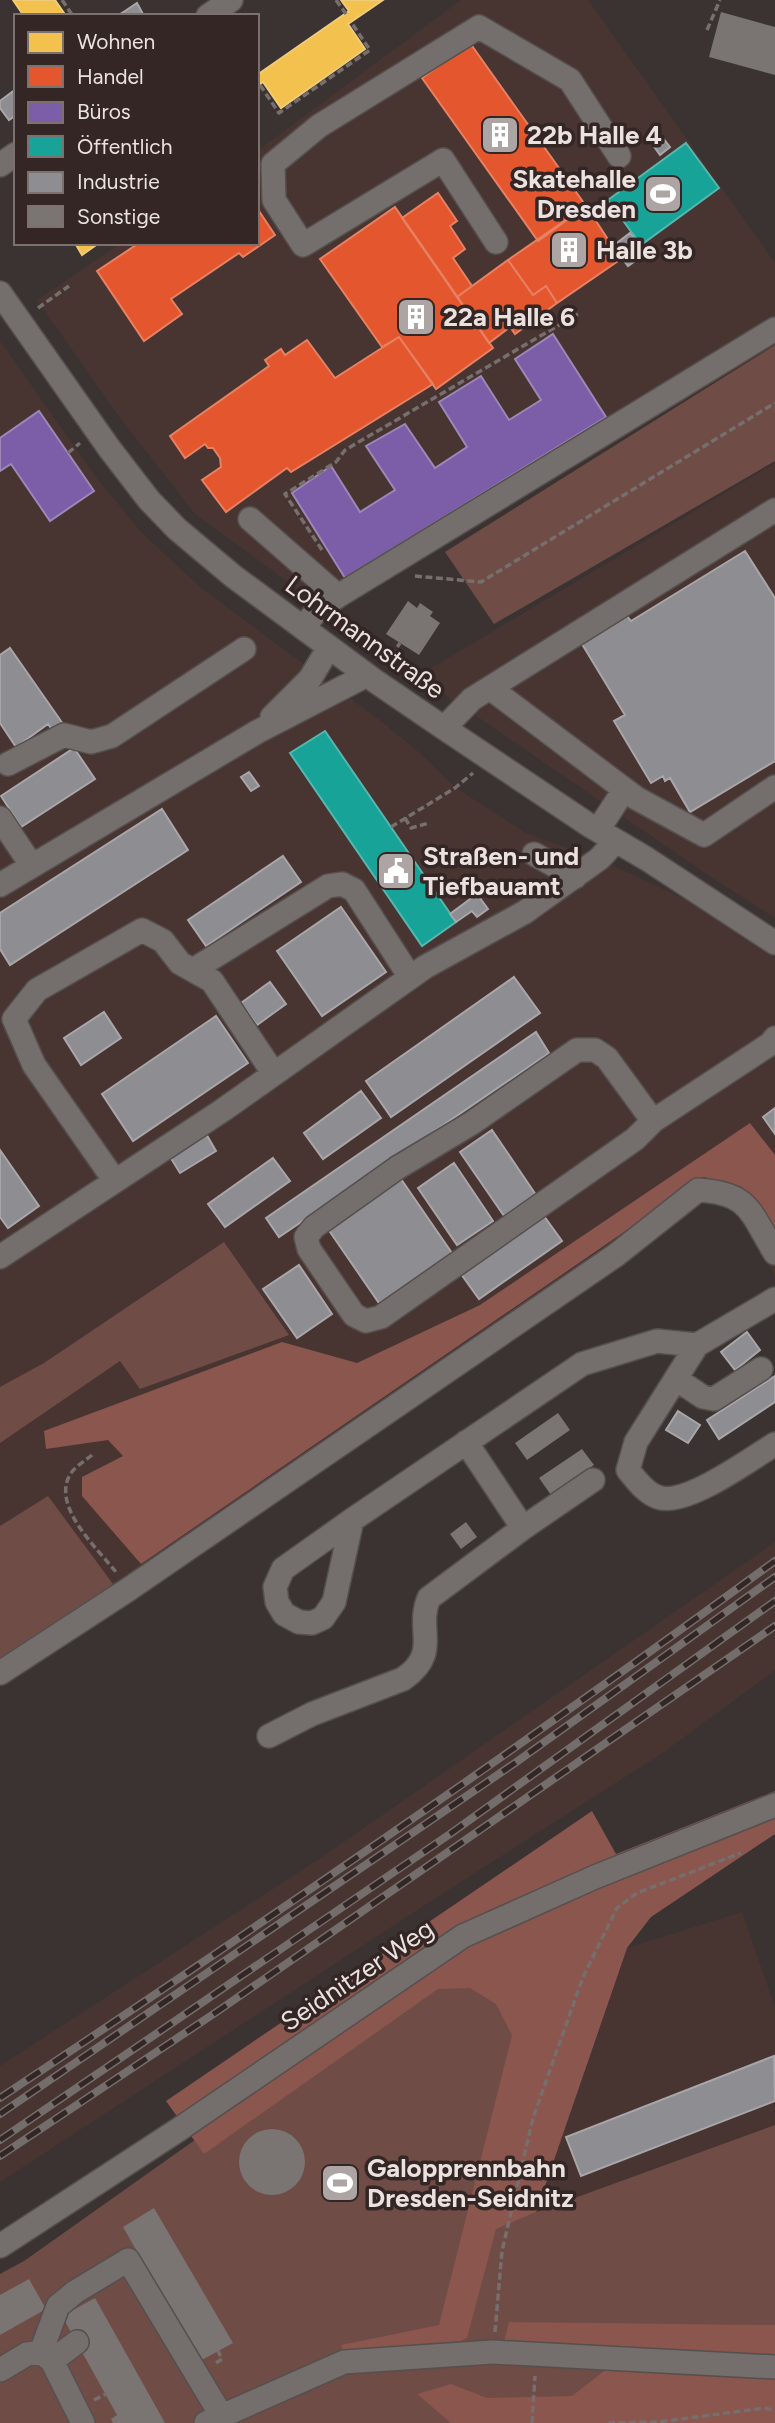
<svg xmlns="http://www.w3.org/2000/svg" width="775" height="2423" font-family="Figtree,sans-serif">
<rect width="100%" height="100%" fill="#3a3331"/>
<path fill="#483532" d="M461,0H588L775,263V345L332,614L195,514L117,414L37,300L121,243H257V151Z
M0,341L96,477L141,532L201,588L378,719L419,752L456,788L526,833L599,859L691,902L775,958V1277L746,1222L728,1205L695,1202L44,1658L0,1686Z
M775,463V918L705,873L418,676Z
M775,1542V1670L664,1752L425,1905L0,2182V2066L325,1855Z
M742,1912L775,2007V2125L536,2212L627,1948Z"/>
<path fill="#704c46" d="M775,345V461L494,624L445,552Z
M224,1242L289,1335L140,1389L120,1361L0,1443V1387L44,1363Z
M48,1496L113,1584L0,1665V1526Z
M627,1948L536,2212L775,2125V2423H0V2274L24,2261L455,1956Z"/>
<path fill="#8a564e" d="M750,1123L775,1155V1238L742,1187L704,1177L141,1564L82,1496V1477L123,1456L108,1440L46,1449L44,1431L282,1342L357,1363L480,1305Z
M775,1791V1834L651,1917L627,1948L536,2212L496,2229L467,2338L443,2349L346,2358L341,2345L439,2325L512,2035L496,2004L470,1988L438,1989L204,2154L166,2101L592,1811L616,1854Z
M509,2322L775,2325V2423H451L417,2394L451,2384L487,2398L572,2396L608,2368L504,2342Z"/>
<path fill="#f2c14e" stroke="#f0cb7a" stroke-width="2" d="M13,0H55L66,16H24Z
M341,0H383L348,24L365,49L281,108L263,82L257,86V75L349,11Z
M75,243H99L82,255Z"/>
<path fill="#e4572e" stroke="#e68163" stroke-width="2" d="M470,43L586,206L538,241L422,78Z
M438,193L457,221L450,226L465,249L453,258L472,286L457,297L402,218Z
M586,206L621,259L557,303L546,286L533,295L508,260Z
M395,207L493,348L436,389L399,337L382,347L320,259Z
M257,208L275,235L243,257L239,253L171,299L182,314L144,341L97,271L139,243H257Z
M508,260L533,295L546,286L557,303L515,334L510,327L489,343L457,297Z
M399,337L433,384L291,472L287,468L226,512L202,480L221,467L220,458L213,448H208L205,444L185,458L170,436L269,366L265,360L281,349L285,355L307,340L335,378Z"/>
<path fill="#7b5ea7" stroke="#9d86b8" stroke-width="2" d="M553,334L606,417L345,578L292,493L331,466L360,512L395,490L366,446L405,424L435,468L467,447L439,402L481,376L509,420L541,400L515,359Z
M39,411L94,491L50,521L11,464L0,471V438Z"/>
<path fill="#17a398" stroke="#57b6ae" stroke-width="2" d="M686,143L719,188L641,245L608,200Z
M325,731L456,922L422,946L290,753Z"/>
<path fill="#8d8d92" stroke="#a9a6a9" stroke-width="2" d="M137,3L144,16H117L125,11Z
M16,89V115L9,120L0,108V101Z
M663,138L670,147L660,155L653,145Z
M630,233L646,253L628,266L613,246Z
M745,551L775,598V761L690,812L670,778L665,781L663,776L651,783L614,721L625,715L582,644L627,616L631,621Z
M10,648L63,724L53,731L48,724L16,747L0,723V655Z
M74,748L95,779L21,827L1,796Z
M249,772L259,786L251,791L241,777Z
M162,809L188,850L10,965L0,949V913Z
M283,856L301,882L206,946L188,920Z
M477,894L488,909L477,917L472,911L456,922L450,914Z
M341,907L386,972L322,1016L277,951Z
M514,977L540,1013L391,1117L366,1081Z
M270,982L286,1004L257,1025L241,1003Z
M104,1012L121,1038L81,1065L64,1038Z
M216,1016L248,1063L133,1141L102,1094Z
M536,1032L549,1053L279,1237L266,1218Z
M361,1091L381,1118L323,1159L304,1133Z
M775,1108V1134L763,1117Z
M492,1130L536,1195L504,1216L460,1152Z
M205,1132L216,1151L180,1173L169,1155Z
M0,1150L39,1206L8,1228L0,1217Z
M273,1158L290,1181L225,1227L208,1204Z
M454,1163L493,1221L457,1245L418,1188Z
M401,1179L454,1256L381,1306L328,1229Z
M544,1216L562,1241L479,1299L461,1274Z
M299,1265L332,1314L297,1338L263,1289Z
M747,1332L760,1350L735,1370L721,1352Z
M775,1376V1402L719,1439L707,1420Z
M678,1411L700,1425L688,1443L666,1430Z
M774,2056L775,2101L581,2176L566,2137Z"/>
<path fill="#7a7472" d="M721,12L775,27V75L709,57Z
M408,601L417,608L420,603L433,612L430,616L440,623L419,655L386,634Z
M558,1413L570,1430L527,1460L515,1443Z
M582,1449L594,1465L551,1495L539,1478Z
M466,1522L477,1537L461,1549L450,1534Z
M239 2162a33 33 0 1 1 66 0a33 33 0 1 1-66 0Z
M154,2208L233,2343L200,2361L123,2227Z
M29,2279L46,2309L0,2335V2295Z
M95,2298L165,2423H113L111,2419L117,2415L62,2316Z"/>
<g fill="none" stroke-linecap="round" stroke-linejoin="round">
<defs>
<path id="minor" d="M208,16L231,0
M0,165L16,154
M496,242L443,160L303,245L274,200L273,164L319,126L479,27L570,80L619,156
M0,293L109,448L149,500L177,529L233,576L375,681L444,728L589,825L647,859L775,943
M250,519L338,596
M303,628L318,609L338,596L775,329
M490,688L636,798L704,835L775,787
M272,717L310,679L329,647
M444,728L472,699L775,510
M8,764L64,735L91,742L112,736L244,649
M0,818L32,866
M598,830L624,790
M534,854L575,877
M0,885L257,732L367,675
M193,970L328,886L342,884L354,890L410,977
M653,1121L607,1058L595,1050H577L472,1123L397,1168L314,1227L306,1237L309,1249L354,1315L366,1321L381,1317L635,1139L653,1121L770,1044L775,1038
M115,1181L34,1065L14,1019L37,990L142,930L163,941L180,963L212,981L274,1074
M0,1257L223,1110L425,967L525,912L599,859L616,841
M775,1299L697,1345L636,1442L628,1470C637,1481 647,1495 661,1498C689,1504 751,1459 775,1444
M676,1379L703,1397L714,1399L761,1369
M352,1520L334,1602L323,1618L312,1623L299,1622L284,1614L277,1602L275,1587L283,1569L352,1520L582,1364L657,1341L697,1345
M523,1528L593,1480
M0,1673L129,1589L616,1255L698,1190C750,1193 750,1212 775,1253
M269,1736L312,1714L403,1679C442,1652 415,1630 429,1598L523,1528L466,1442
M0,2246L178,2130L463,1936L595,1877L775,1805
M41,2352L58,2306L75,2292L128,2260L221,2415
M52,2361L77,2342
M0,2370L27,2354L41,2352L52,2361L83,2423
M206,2423L344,2362L493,2352L775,2367"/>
</defs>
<use href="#minor" stroke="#554f4e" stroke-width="26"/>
<path stroke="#766f6e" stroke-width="3.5" stroke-dasharray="7 3.5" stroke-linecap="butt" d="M62,0L73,16
M336,0L346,14
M105,16L107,15
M707,30L720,0
M260,85L279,113L370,50L351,22
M38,308L69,286
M68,453L80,443
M322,550L285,494L336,462L345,450L578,314
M415,576L481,582L775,403
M385,664L400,643
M405,818L411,828L429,823
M391,827L455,788L473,773
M92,1455C86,1460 76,1466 71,1473C50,1505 96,1547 116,1572
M495,2332L502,2251L533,2118L583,1977L617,1908L637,1893L741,1853
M216,2363L222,2359L218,2351
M94,2400L106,2394
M532,2423L535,2376
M608,2423L658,2422L765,2408L775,2411"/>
<use href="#minor" stroke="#746e6c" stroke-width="23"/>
<defs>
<path id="rail" d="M0,2098C262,1924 522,1747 775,1561
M0,2114L515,1763L775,1577
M0,2140L450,1834L775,1601
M0,2156L218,2011L775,1626"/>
</defs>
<use href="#rail" stroke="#736e6c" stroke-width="8"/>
<use href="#rail" stroke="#332624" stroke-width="5" stroke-dasharray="16" stroke-linecap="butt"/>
</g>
<defs>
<symbol id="building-square" viewBox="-11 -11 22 22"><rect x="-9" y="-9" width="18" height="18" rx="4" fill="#ada5a3" stroke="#332624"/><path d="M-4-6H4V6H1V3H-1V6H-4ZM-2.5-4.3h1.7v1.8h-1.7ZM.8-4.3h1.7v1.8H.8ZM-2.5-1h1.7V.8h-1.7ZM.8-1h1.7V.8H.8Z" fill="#fff"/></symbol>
<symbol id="stadium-square" viewBox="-11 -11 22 22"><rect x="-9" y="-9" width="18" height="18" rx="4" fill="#ada5a3" stroke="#332624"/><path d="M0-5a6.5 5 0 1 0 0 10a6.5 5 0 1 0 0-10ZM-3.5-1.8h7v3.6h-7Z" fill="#fff"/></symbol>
<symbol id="civic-square" viewBox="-11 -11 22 22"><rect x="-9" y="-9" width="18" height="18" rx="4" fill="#ada5a3" stroke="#332624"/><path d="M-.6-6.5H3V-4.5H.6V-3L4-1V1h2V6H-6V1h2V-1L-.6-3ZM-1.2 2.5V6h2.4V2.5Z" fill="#fff"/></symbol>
</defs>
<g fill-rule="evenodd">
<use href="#building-square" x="478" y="113" width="44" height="44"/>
<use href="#stadium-square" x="641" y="172" width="44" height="44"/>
<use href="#building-square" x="547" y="228" width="44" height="44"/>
<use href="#building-square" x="394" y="295" width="44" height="44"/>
<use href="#civic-square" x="374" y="849" width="44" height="44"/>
<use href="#stadium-square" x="318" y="2161" width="44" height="44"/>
</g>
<g text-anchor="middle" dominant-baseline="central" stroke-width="7" stroke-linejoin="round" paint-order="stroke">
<g font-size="26" font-weight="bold" fill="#ebe2e0" stroke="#332624" text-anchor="start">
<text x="527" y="135">22b Halle 4</text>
<text x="636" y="179" text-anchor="end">Skatehalle<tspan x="636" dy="30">Dresden</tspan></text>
<text x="596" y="250">Halle 3b</text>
<text x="443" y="317">22a Halle 6</text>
<text x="423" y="856">Straßen- und<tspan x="423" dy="30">Tiefbauamt</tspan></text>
<text x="367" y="2168">Galopprennbahn<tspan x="367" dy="30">Dresden-Seidnitz</tspan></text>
</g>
<g font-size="26" fill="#ebe2e0" stroke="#332624">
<text transform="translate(365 637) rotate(36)">Lohrmannstraße</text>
<text transform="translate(357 1975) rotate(-34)">Seidnitzer Weg</text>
</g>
</g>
<rect x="14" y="14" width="245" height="231" fill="#332624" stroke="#7d716f" stroke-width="2"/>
<rect x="28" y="32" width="35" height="21" fill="#f2c14e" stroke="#7d716f" stroke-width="2"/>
<text x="77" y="49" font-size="21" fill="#ebe2e0">Wohnen</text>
<rect x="28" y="66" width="35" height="21" fill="#e4572e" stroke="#7d716f" stroke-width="2"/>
<text x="77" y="84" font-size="21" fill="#ebe2e0">Handel</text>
<rect x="28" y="102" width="35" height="21" fill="#7b5ea7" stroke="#7d716f" stroke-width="2"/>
<text x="77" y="119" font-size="21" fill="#ebe2e0">Büros</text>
<rect x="28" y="136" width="35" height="21" fill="#17a398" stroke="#7d716f" stroke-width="2"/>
<text x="77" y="154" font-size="21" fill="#ebe2e0">Öffentlich</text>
<rect x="28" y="172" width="35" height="21" fill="#8d8d92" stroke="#7d716f" stroke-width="2"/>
<text x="77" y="189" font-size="21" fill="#ebe2e0">Industrie</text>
<rect x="28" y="206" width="35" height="21" fill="#7a7472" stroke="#7d716f" stroke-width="2"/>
<text x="77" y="224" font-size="21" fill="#ebe2e0">Sonstige</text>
</svg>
